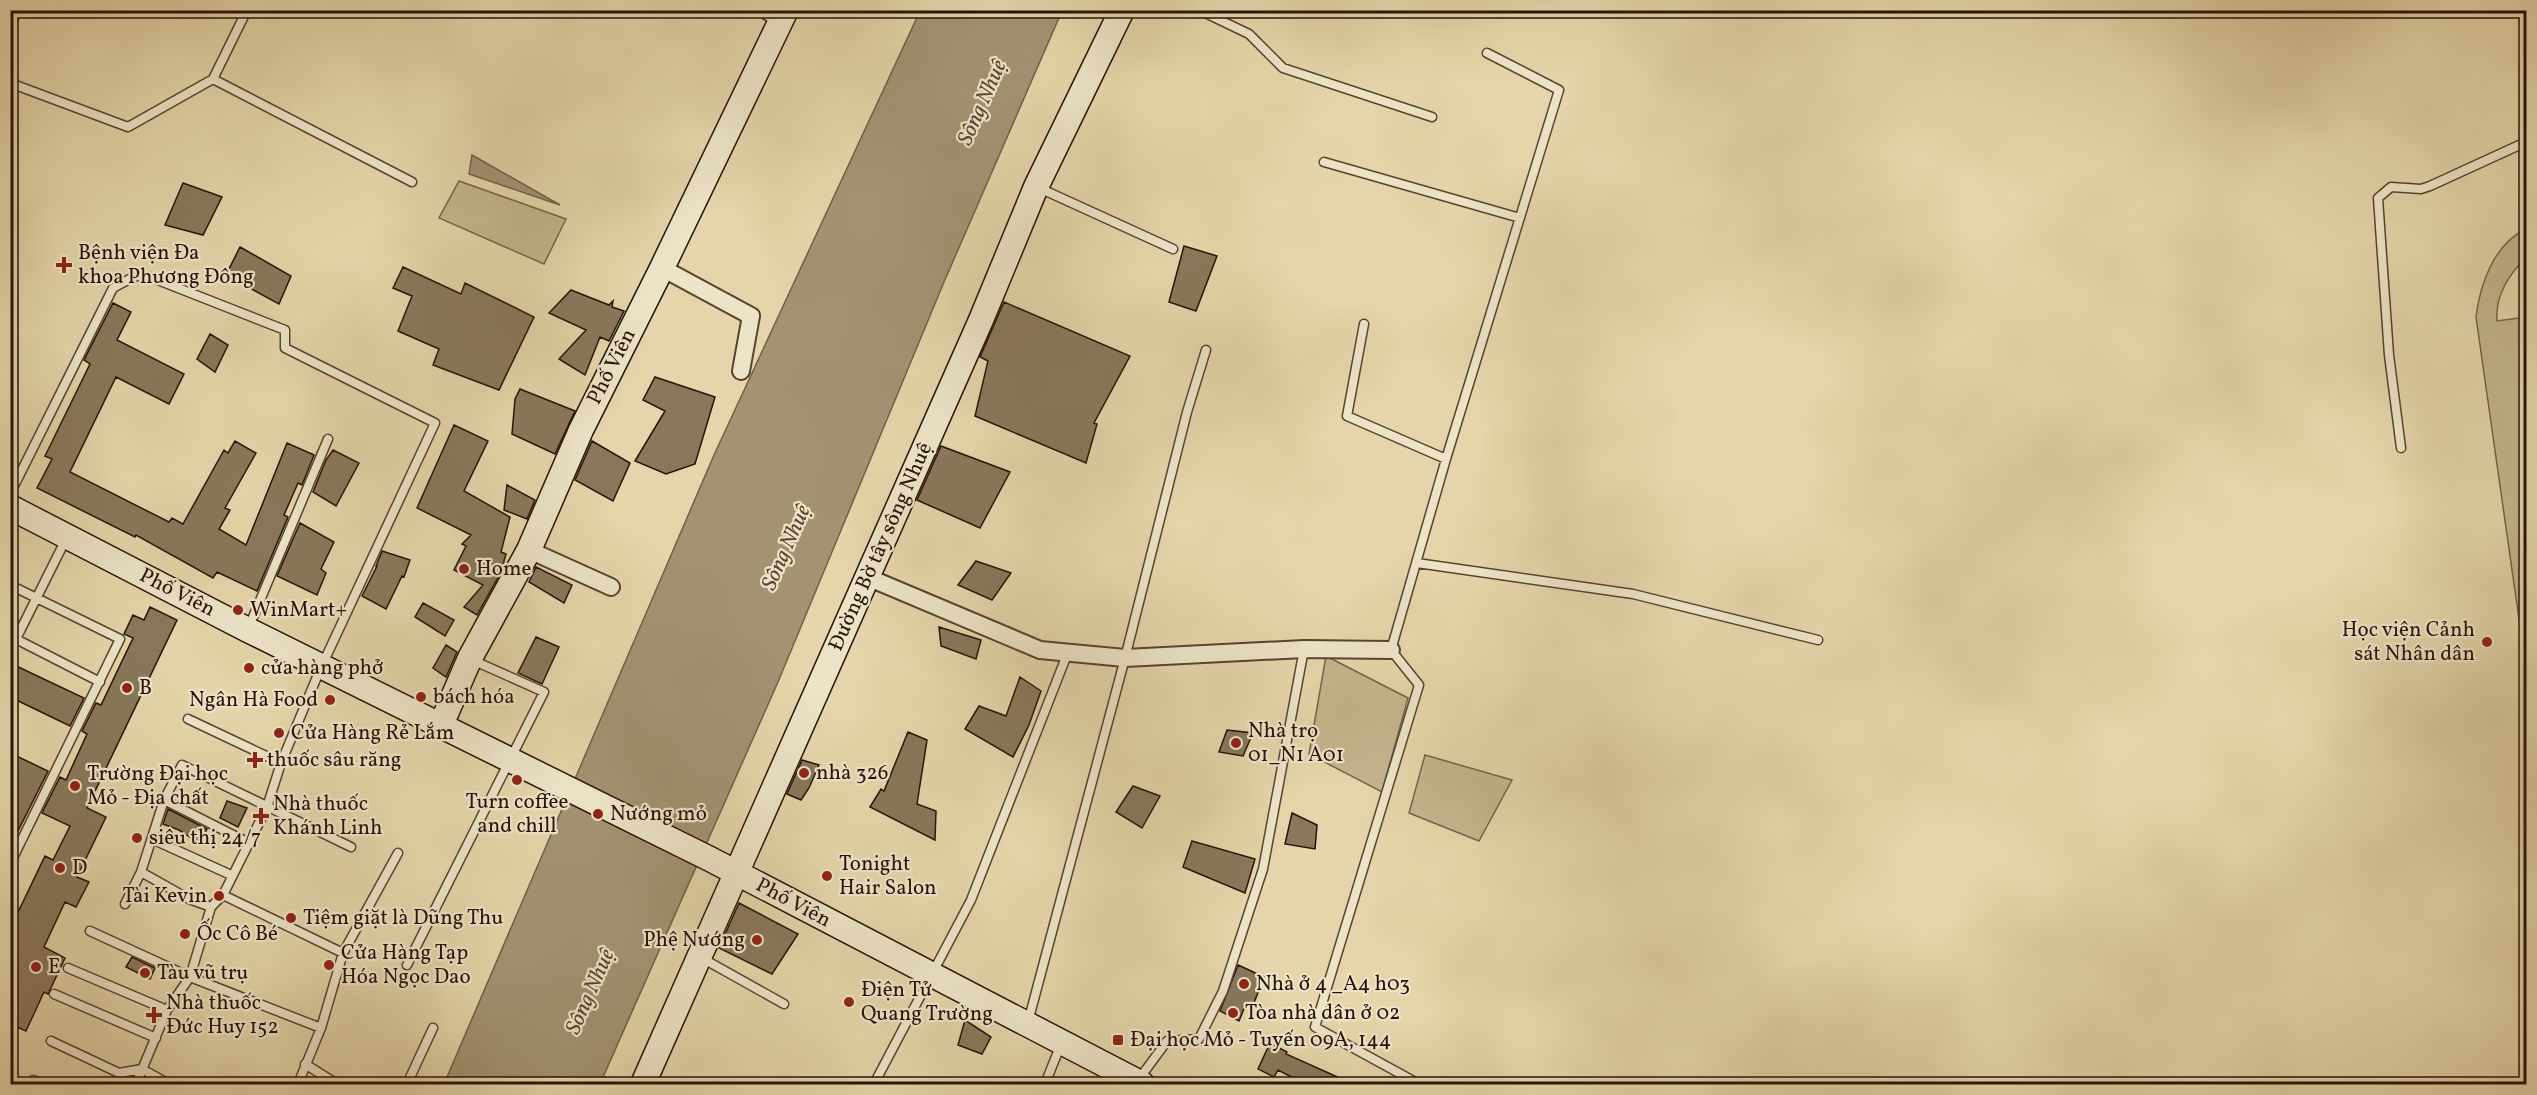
<svg xmlns="http://www.w3.org/2000/svg" width="2537" height="1095" font-family="Vollkorn,serif">
<rect width="100%" height="100%" fill="#e4d6aa"/>
<filter id="stains"><feTurbulence type="fractalNoise" baseFrequency=".00333" numOctaves="4"/><feColorMatrix values="0 0 0 0 .2 0 0 0 0 .09 0 0 0 0 .02 0 0 0 .5 -.17"/></filter>
<radialGradient id="worn" r=".72"><stop offset=".6" stop-color="#630" stop-opacity="0"/><stop offset="1" stop-color="#630" stop-opacity=".3"/></radialGradient>
<path fill="#c4b58e" stroke="#75644b" stroke-width="1.5" d="M459,181L566,219L544,264L439,218Z
M2526,229V257C2509,275 2495,295 2497,321L2526,317V632L2519,619L2476,317C2480,284 2494,244 2526,229Z
M1326,656L1408,698L1382,792L1309,754Z
M1425,755L1512,780L1479,841L1409,813Z"/>
<path fill="#a39373" stroke="#715f48" stroke-width="1.5" d="M920,11H1062L944,282L778,682L600,1084H444L714,455Z
M472,155L560,205L469,174Z"/>
<path fill="#89785c" stroke="#261208" stroke-width="1.5" d="M183,183L222,197L203,235L165,225Z
M1184,246L1217,256L1196,311L1169,302Z
M240,247L291,276L279,304L226,275Z
M403,267L461,294L465,283L534,317L499,390L433,365L439,349L398,331L412,296L393,288Z
M571,290L609,305L613,301L612,307L624,311L609,341L600,337L585,375L559,359L586,330L549,313Z
M1004,302L1130,356L1094,423L1097,424L1086,463L975,416L988,361L980,357Z
M113,303L131,312L117,340L184,374L169,404L116,377L70,472L169,522L172,518L183,524L224,450L228,453L235,441L256,453L225,508L230,510L219,529L246,545L287,443L314,455L302,485L298,483L284,515L288,517L257,591L217,572L213,578L136,535L135,537L37,488L52,459L45,456L90,364L84,360Z
M210,334L228,345L215,372L197,359Z
M655,377L715,397L695,464L666,474L635,461L665,411L643,400Z
M520,389L575,411L555,454L512,434L515,399Z
M454,425L488,441L464,491L510,517L501,552L506,554L501,572L477,615L464,607L483,585L454,570L466,546L462,544L471,535L417,508Z
M592,441L630,463L613,501L575,480Z
M941,446L1010,472L980,528L917,500Z
M333,450L359,463L336,506L313,492L326,460Z
M507,485L535,500L527,519L504,510Z
M300,523L334,542L321,569L326,573L317,595L277,576Z
M382,551L410,560L404,577L402,576L386,609L362,596L377,566H376Z
M976,561L1011,573L992,600L958,585Z
M536,567L572,585L564,603L529,582Z
M423,603L454,620L445,636L415,617Z
M150,607L177,620L87,808L106,817L77,877L89,882L76,907L65,902L44,947L65,958L48,994L44,992L26,1031L10,1024V929L45,856L53,860L70,826L42,813L60,777L66,780L87,734L82,731L96,703L101,705L133,638L124,634L133,615L144,620Z
M939,627L981,640L976,659L941,646Z
M536,637L559,647L542,684L518,673Z
M446,645L457,652L446,677L433,668Z
M10,663L84,698L70,726L10,697Z
M1020,677L1041,691L1029,725L1013,757L965,729L979,706L1006,716Z
M1227,730L1253,733L1243,756L1219,752Z
M908,732L927,740L917,804L936,811L935,840L870,807L881,789L884,791Z
M10,753L48,771L10,847Z
M802,760L819,765L809,788L801,800L787,794Z
M1133,786L1160,796L1142,828L1116,812Z
M227,801L247,808L238,827L220,818Z
M168,809L207,829L199,843L179,830L163,824Z
M1292,813L1317,825L1315,849L1285,844Z
M1192,841L1255,859L1245,893L1183,867Z
M739,903L798,934L772,974L719,948Z
M132,957L155,968L150,979L126,967Z
M1238,965L1264,977L1252,1008L1246,1004L1239,1021L1220,1011Z
M965,1020L991,1037L982,1054L958,1045Z
M1270,1043L1287,1052L1286,1054L1353,1084H1305L1278,1070L1274,1077L1258,1069Z"/>
<g fill="none" stroke-linecap="round" stroke-linejoin="round">
<defs>
<path id="lane" d="M1199,10L1249,34L1283,68L1432,117
M10,26L18,10
M213,79L247,10
M10,83L128,127L213,79L412,182
M1324,162L1520,218
M1037,187L1173,249
M1364,324L1347,416L1446,459
M2401,448L2389,355L2378,198L2391,187L2421,189L2430,186L2526,142
M10,494L113,288L135,276L150,277L285,330V348L435,423L319,672L281,763L267,807L223,895L211,907L190,977L167,1010L136,1084
M1417,563L1633,594L1818,640
M10,585L120,639L10,864
M248,629L328,439
M12,637L100,682
M16,639L67,537
M188,719L281,763
M164,800L247,842
M152,839L231,875
M141,872L189,899L211,907
M223,895L343,953
M125,904L141,872L164,800L182,765L351,847
M90,931L190,977L321,1028
M700,957L784,1004
M407,965L544,692L470,659
M68,968L167,1010
M54,994L156,1038
M1028,1022L1125,658L1187,412L1206,350
M51,1041L119,1073L142,1069L169,1084
M305,1064L337,1084
M1139,1079L1167,1041L1199,1039L1223,991L1263,869L1304,649
M33,1080L43,1084
M298,1084L321,1028L343,953L398,853
M407,1084L433,1028
M874,1084L971,900L1068,652
M1045,1084L1061,1044
M1419,1084L1315,1027L1419,685L1391,650L1446,459L1559,90L1487,53"/>
<path id="street" d="M766,10L781,20
M662,268L751,316L741,371
M529,550L611,587
M867,577L1040,650L1125,658L1304,649L1391,650"/>
<path id="secondary" d="M10,507L248,630L710,859L1142,1084
M441,725L470,658L529,550L581,430L662,268L786,10
M643,1084L981,320L1036,187L1122,10"/>
</defs>
<use href="#lane" stroke="#564330" stroke-width="11"/>
<use href="#street" stroke="#564330" stroke-width="20"/>
<use href="#secondary" stroke="#261208" stroke-width="27"/>
<use href="#lane" stroke="#ede4c8" stroke-width="8"/>
<use href="#street" stroke="#ede4c8" stroke-width="16"/>
<use href="#secondary" stroke="#ede4c8" stroke-width="24"/>
</g>
<g fill="#8f2418" stroke="#ede4c8" stroke-width="2">
<path d="M61 256h6v6h6v6h-6v6h-6v-6h-6v-6h6z"/>
<circle cx="464" cy="569" r="6"/>
<circle cx="238" cy="610" r="6"/>
<circle cx="2487" cy="642" r="6"/>
<circle cx="249" cy="668" r="6"/>
<circle cx="127" cy="688" r="6"/>
<circle cx="421" cy="697" r="6"/>
<circle cx="330" cy="700" r="6"/>
<circle cx="279" cy="733" r="6"/>
<circle cx="1236" cy="743" r="6"/>
<path d="M252 751h6v6h6v6h-6v6h-6v-6h-6v-6h6z"/>
<circle cx="804" cy="773" r="6"/>
<circle cx="517" cy="780" r="6"/>
<circle cx="75" cy="786" r="6"/>
<circle cx="598" cy="814" r="6"/>
<path d="M258 807h6v6h6v6h-6v6h-6v-6h-6v-6h6z"/>
<circle cx="137" cy="838" r="6"/>
<circle cx="60" cy="868" r="6"/>
<circle cx="827" cy="876" r="6"/>
<circle cx="219" cy="896" r="6"/>
<circle cx="291" cy="918" r="6"/>
<circle cx="185" cy="934" r="6"/>
<circle cx="757" cy="940" r="6"/>
<circle cx="329" cy="965" r="6"/>
<circle cx="36" cy="967" r="6"/>
<circle cx="145" cy="973" r="6"/>
<circle cx="1244" cy="984" r="6"/>
<circle cx="849" cy="1002" r="6"/>
<circle cx="1233" cy="1013" r="6"/>
<path d="M151 1006h6v6h6v6h-6v6h-6v-6h-6v-6h6z"/>
<rect x="1112" y="1034" width="12" height="12" rx="3"/>
</g>
<g text-anchor="middle" dominant-baseline="central" stroke-width="4.5" stroke-linejoin="round" paint-order="stroke">
<g font-size="21" fill="#261208" stroke="#ede4c8" text-anchor="start">
<text x="78" y="253">Bệnh viện Đa<tspan x="78" dy="24">khoa Phương Đông</tspan></text>
<text x="476" y="569">Home</text>
<text x="250" y="610">WinMart+</text>
<text x="2475" y="630" text-anchor="end">Học viện Cảnh<tspan x="2475" dy="24">sát Nhân dân</tspan></text>
<text x="261" y="668">cửa hàng phở</text>
<text x="139" y="688">B</text>
<text x="433" y="697">bách hóa</text>
<text x="318" y="700" text-anchor="end">Ngân Hà Food</text>
<text x="1248" y="731">Nhà trọ<tspan x="1248" dy="24">01_N1 A01</tspan></text>
<text x="291" y="733">Cửa Hàng Rẻ Lắm</text>
<text x="267" y="760">thuốc sâu răng</text>
<text x="816" y="773">nhà 326</text>
<text x="87" y="774">Trường Đại học<tspan x="87" dy="24">Mỏ - Địa chất</tspan></text>
<text x="517" y="802" text-anchor="middle">Turn coffee<tspan x="517" dy="24">and chill</tspan></text>
<text x="273" y="804">Nhà thuốc<tspan x="273" dy="24">Khánh Linh</tspan></text>
<text x="610" y="814">Nướng mỏ</text>
<text x="149" y="838">siêu thị 24/7</text>
<text x="839" y="864">Tonight<tspan x="839" dy="24">Hair Salon</tspan></text>
<text x="72" y="868">D</text>
<text x="207" y="896" text-anchor="end">Tài Kevin</text>
<text x="303" y="918">Tiệm giặt là Dũng Thu</text>
<text x="197" y="934">Ốc Cô Bé</text>
<text x="745" y="940" text-anchor="end">Phệ Nướng</text>
<text x="341" y="953">Cửa Hàng Tạp<tspan x="341" dy="24">Hóa Ngọc Dao</tspan></text>
<text x="48" y="967">E</text>
<text x="157" y="973">Tàu vũ trụ</text>
<text x="1256" y="984">Nhà ở 4 _A4 h03</text>
<text x="861" y="990">Điện Tử<tspan x="861" dy="24">Quang Trường</tspan></text>
<text x="166" y="1003">Nhà thuốc<tspan x="166" dy="24">Đức Huy 152</tspan></text>
<text x="1245" y="1013">Tòa nhà dân ở 02</text>
<text x="1130" y="1040">Đại học Mỏ - Tuyến 09A, 144</text>
</g>
<g font-size="21" fill="#261208" stroke="#ede4c8">
<text transform="translate(612 367) rotate(-63)">Phố Viên</text>
<text transform="translate(881 547) rotate(-66)">Đường Bờ tây sông Nhuệ</text>
<text transform="translate(177 593) rotate(27)">Phố Viên</text>
<text transform="translate(793 903) rotate(28)">Phố Viên</text>
</g>
<g font-size="22" font-style="italic" fill="#584633" stroke="#ede4c8">
<text transform="translate(983 103) rotate(-66)">Sông Nhuệ</text>
<text transform="translate(787 548) rotate(-66)">Sông Nhuệ</text>
<text transform="translate(591 992) rotate(-66)">Sông Nhuệ</text>
</g>
</g>
<rect width="2537" height="1095" fill="none" stroke="#e4d6aa" stroke-width="36"/>
<rect x="12" y="12" width="2513" height="1071" fill="none" stroke="#261208" stroke-width="3"/>
<rect x="18" y="18" width="2501" height="1059" fill="none" stroke="#261208" stroke-width="1.5"/>
<rect width="100%" height="100%" filter="url(#stains)"/>
<rect width="100%" height="100%" fill="url(#worn)"/>
</svg>
